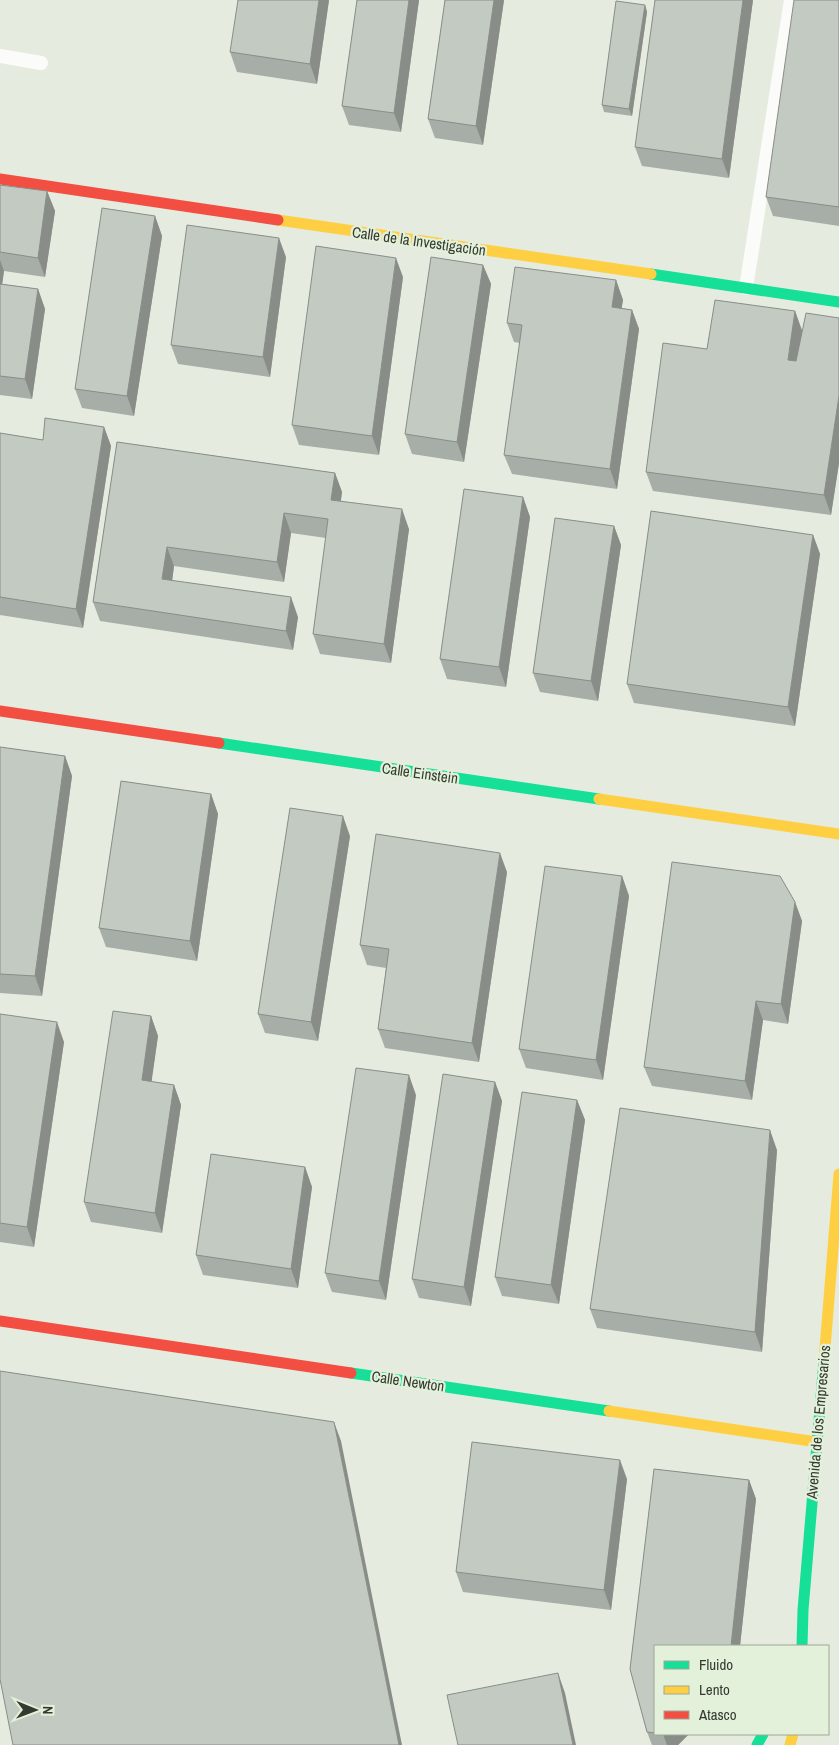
<svg xmlns="http://www.w3.org/2000/svg" width="839" height="1745" font-family="'Archivo Narrow',sans-serif">
<rect width="100%" height="100%" fill="#e5ecdf"/>
<g fill="none" stroke-linecap="round" stroke-linejoin="round">
<path stroke="#fbfcfa" stroke-width="14" d="M0,56L41,63
M746,288L791,0"/>
<path stroke="#16e098" stroke-width="11" d="M651,274L839,302
M219,743L599,799
M351,1373L609,1411
M802,1646L803,1610L824,1361
M757,1745L763,1734"/>
<path stroke="#ffcf43" stroke-width="11" d="M278,220L651,274
M599,799L839,834
M824,1361L839,1174
M609,1411L817,1442
M790,1745L793,1734"/>
<path stroke="#f24e42" stroke-width="11" d="M0,179L278,220
M0,711L219,743
M0,1321L351,1373"/>
</g>
<path fill="#a7aea7" d="M329,0L317,84L237,72L230,52Z
M357,0H419L401,132L349,125L342,106Z
M445,0H504L483,145L435,138L428,119Z
M753,0L729,178L642,166L635,147Z
M839,0V226L773,216L766,197Z
M645,5L647,12L632,116L604,112L602,105Z
M0,185L47,191L55,211L45,277L4,271L2,284L38,289L45,309L32,399L0,395Z
M155,216L162,236L134,416L82,408L75,389Z
M286,257L270,377L178,364L171,345Z
M483,265L491,284L464,462L412,454L405,434Z
M403,277L379,455L299,445L292,425Z
M616,280L623,300L621,308L632,310L639,329L617,489L512,474L504,455L520,343L514,342L507,323Z
M795,311L802,330L839,318V463L831,515L653,491L646,472L707,349Z
M104,427L111,446L83,628L0,615V433L43,440Z
M117,442L335,473L342,492L341,501L409,529L391,663L320,654L313,634L326,538L291,533L284,582L174,566L172,580L298,617L293,650L100,621L93,602Z
M523,497L530,517L506,687L447,679L440,659Z
M614,526L621,545L598,701L540,692L533,673Z
M813,535L820,554L795,726L634,703L627,684Z
M0,747L65,756L72,776L42,996L0,993Z
M211,794L218,814L197,961L106,947L99,928Z
M350,836L318,1041L265,1033L258,1014Z
M507,872L479,1062L385,1048L378,1029L386,968L367,965L360,945Z
M622,876L629,896L603,1080L526,1068L519,1049Z
M795,902L802,921L788,1024L763,1020L752,1100L652,1086L644,1067Z
M0,1014L64,1042L34,1247L0,1242Z
M151,1016L158,1036L151,1082L174,1085L181,1105L162,1233L91,1222L84,1202Z
M495,1082L502,1101L471,1306L419,1298L412,1279Z
M416,1095L386,1300L332,1292L325,1273Z
M577,1100L585,1120L559,1304L502,1296L495,1277Z
M777,1150L762,1352L597,1328L590,1309Z
M305,1167L312,1187L298,1288L203,1275L196,1255Z
M654,1469L749,1480L756,1499L740,1646H655V1734H689L678,1745H652L647,1732L630,1669Z
M627,1479L611,1610L463,1592L456,1572Z"/>
<path fill="#888d88" d="M319,0H329L317,84L310,64Z
M409,0H419L401,132L394,113Z
M494,0H504L483,145L476,126Z
M743,0H753L729,178L722,159Z
M645,5L647,12L632,116L629,109Z
M47,191L55,211L45,277L38,258Z
M155,216L162,236L134,416L127,396Z
M279,238L286,257L270,377L263,357Z
M396,258L403,277L379,455L372,436Z
M0,260L4,271L0,300Z
M483,265L491,284L464,462L457,442Z
M616,280L623,300L619,326L612,307Z
M38,289L45,309L32,399L25,379Z
M632,310L639,329L617,489L610,469Z
M795,311L802,331L795,380L788,360Z
M839,396V463L831,515L824,495Z
M104,427L111,446L83,628L76,609Z
M335,473L342,492L338,519L331,500Z
M523,497L530,517L506,687L499,667Z
M402,509L409,529L391,663L384,644Z
M284,513L291,533L284,582L277,562Z
M614,526L621,545L598,701L591,681Z
M813,535L820,554L795,726L788,707Z
M167,547L174,566L170,598L162,579Z
M291,597L298,617L293,650L286,631Z
M65,756L72,776L42,996L35,976Z
M211,794L218,814L197,961L190,941Z
M343,816L350,836L318,1041L311,1022Z
M500,853L507,872L479,1062L472,1043Z
M622,876L629,896L603,1080L596,1060Z
M795,902L802,921L788,1024L781,1004Z
M756,1001L763,1020L752,1100L745,1081Z
M151,1016L158,1036L149,1100L142,1080Z
M57,1022L64,1042L34,1247L27,1227Z
M409,1075L416,1095L386,1300L379,1281Z
M495,1082L502,1101L471,1306L464,1287Z
M174,1085L181,1105L162,1233L155,1213Z
M577,1100L585,1120L559,1304L551,1285Z
M770,1130L777,1150L762,1352L755,1332Z
M305,1167L312,1187L298,1288L291,1269Z
M334,1422L341,1441L402,1745H399Z
M620,1460L627,1479L611,1610L604,1590Z
M749,1480L756,1499L740,1646H731Z
M558,1673L565,1693L576,1745H573Z
M663,1734H689L678,1745H667Z"/>
<path fill="#c2cac2" stroke="#888d88" d="M238,0H319L310,64L230,52Z
M357,0H409L394,113L342,106Z
M445,0H494L476,126L428,119Z
M655,0H743L722,159L635,147Z
M794,0H839V207L766,197Z
M616,1L645,5L629,109L602,105Z
M0,185L47,191L38,258L0,252Z
M102,208L155,216L127,396L75,389Z
M187,225L279,238L263,357L171,345Z
M316,246L396,258L372,436L292,425Z
M431,257L483,265L457,442L405,434Z
M515,267L616,280L612,307L632,310L610,469L504,455L522,325L507,323Z
M0,284L38,289L25,379L0,376Z
M715,300L795,311L788,360L796,361L806,313L839,318V396L824,495L646,472L663,343L707,349Z
M45,418L104,427L76,609L0,597V433L43,440Z
M117,442L335,473L331,500L402,509L384,644L313,634L328,519L284,513L277,562L167,547L162,579L291,597L286,631L93,602Z
M464,489L523,497L499,667L440,659Z
M651,511L813,535L788,707L627,684Z
M555,518L614,526L591,681L533,673Z
M0,747L65,756L35,976L0,974Z
M121,781L211,794L190,941L99,928Z
M290,808L343,816L311,1022L258,1014Z
M376,834L500,853L472,1043L378,1029L389,949L360,945Z
M672,862L780,876L795,902L781,1004L756,1001L745,1081L644,1067Z
M545,866L622,876L596,1060L519,1049Z
M113,1011L151,1016L142,1080L174,1085L155,1213L84,1202Z
M0,1014L57,1022L27,1227L0,1223Z
M356,1068L409,1075L379,1281L325,1273Z
M443,1074L495,1082L464,1287L412,1279Z
M522,1092L577,1100L551,1285L495,1277Z
M620,1108L770,1130L755,1332L590,1309Z
M211,1154L305,1167L291,1269L196,1255Z
M0,1371L334,1422L399,1745H13L0,1679Z
M472,1442L620,1460L604,1590L456,1572Z
M654,1469L749,1480L731,1646H655V1733L647,1732L630,1669Z
M558,1673L573,1745H458L447,1695Z"/>
<g text-anchor="middle" dominant-baseline="central" stroke-width="4.5" stroke-linejoin="round" paint-order="stroke">
<g font-size="15" fill="#353a31" stroke="#e4f1da">
<text transform="translate(419 241) rotate(8)">Calle de la Investigación</text>
<text transform="translate(420 773) rotate(8)">Calle Einstein</text>
<text transform="translate(408 1381) rotate(8)">Calle Newton</text>
<text transform="translate(818 1422) rotate(-85)">Avenida de los Empresarios</text>
</g>
</g>
<rect x="654" y="1645" width="175" height="90" fill="#e4f1da" stroke="#9ea896"/>
<rect x="664" y="1661" width="25" height="8" fill="#16e098" stroke="#9ea896"/>
<text x="699" y="1670" font-size="15" fill="#353a31">Fluido</text>
<rect x="664" y="1686" width="25" height="8" fill="#ffcf43" stroke="#9ea896"/>
<text x="699" y="1695" font-size="15" fill="#353a31">Lento</text>
<rect x="664" y="1711" width="25" height="8" fill="#f24e42" stroke="#9ea896"/>
<text x="699" y="1720" font-size="15" fill="#353a31">Atasco</text>
<g transform="translate(35 1710) rotate(91)" stroke="#e4f1da" stroke-width="4" paint-order="stroke">
<path d="M0-4L9 19L0 12L-9 19Z" fill="#353a31"/>
<text y="-8" font-size="14" font-weight="bold" text-anchor="middle" fill="#353a31">N</text>
</g>
</svg>
